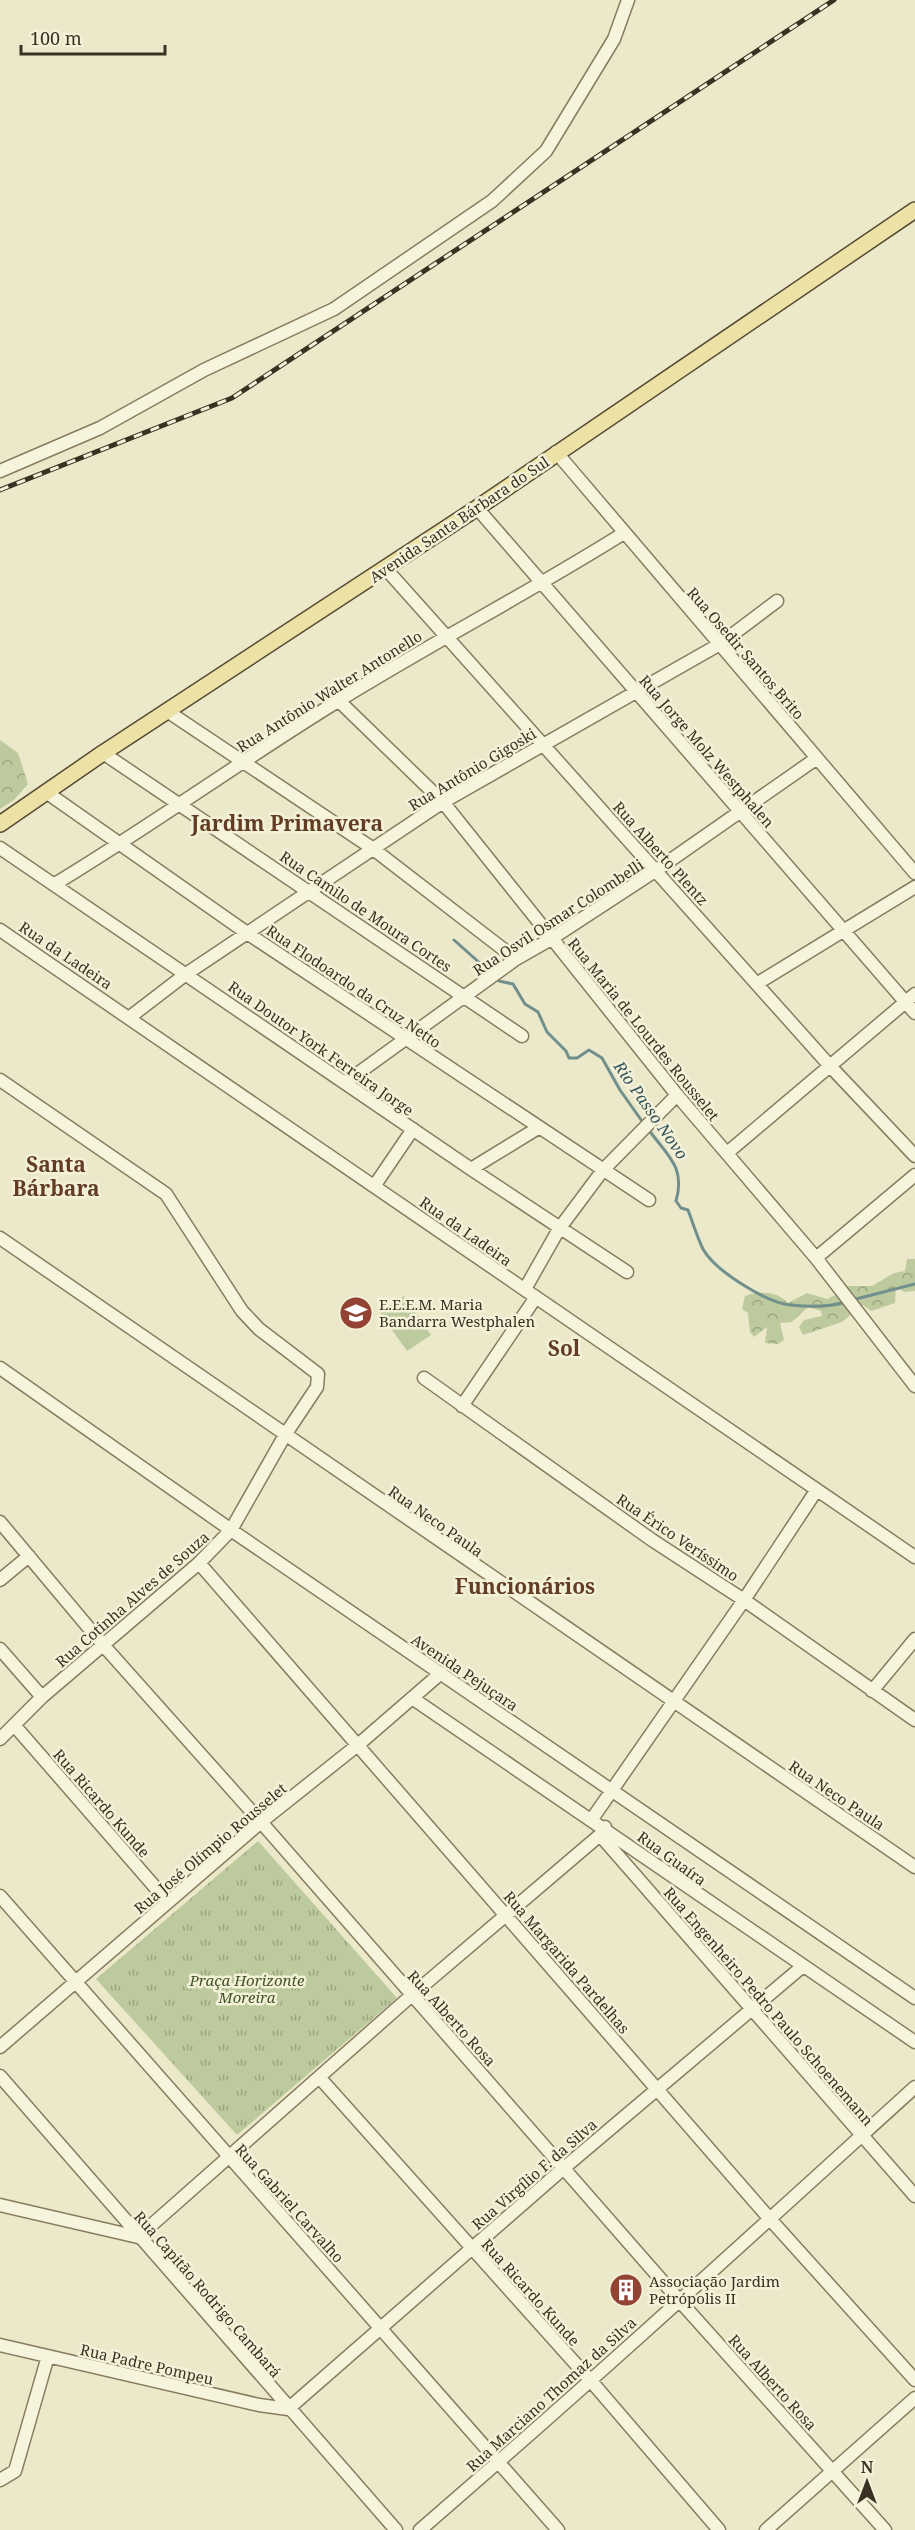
<svg xmlns="http://www.w3.org/2000/svg" width="915" height="2530" font-family="'Noto Serif',serif">
<defs>
<pattern id="grass-tufts" width="24" height="20" patternUnits="userSpaceOnUse" patternTransform="scale(1.5)"><rect width="24" height="20" fill="#bdca9e"/><path d="M3 7l-1-3M5 7V3M7 7l1-3M15 17l-1-3M17 17v-4M19 17l1-3" fill="none" stroke="#9ba580"/></pattern>
<pattern id="forest-crowns" width="20" height="18" patternUnits="userSpaceOnUse" patternTransform="scale(1.5)"><rect width="20" height="18" fill="#bdca9e"/><path d="M2 6a3 3 0 1 1 6 0M12 15a3 3 0 1 1 6 0" fill="none" stroke="#9ba580"/></pattern>
</defs>
<rect width="100%" height="100%" fill="#ece8ca"/>
<path fill="url(#grass-tufts)" d="M258,1841L397,1998L237,2135L96,1979Z"/>
<path fill="url(#forest-crowns)" d="M0,740L18,753L28,784L14,800L0,809Z
M907,1259H915V1291L904,1292L896,1286L895,1303L871,1311L863,1305L842,1322L803,1335L799,1327L804,1320L822,1316L821,1311L808,1307L792,1322L780,1323L784,1340L778,1344L765,1343L767,1327L754,1337L750,1332L748,1313L742,1309L745,1296C761,1291 776,1291 788,1303L807,1293L827,1299L840,1293L846,1286H872L894,1273L905,1271Z"/>
<path fill="#bdca9e" d="M404,1296L431,1335L407,1351L380,1313Z"/>
<g fill="none" stroke-linecap="round" stroke-linejoin="round">
<path stroke="#718f8d" stroke-width="3" d="M454,940L491,973
M495,977L499,981L513,984L525,1004L538,1012L547,1032L566,1051L569,1058H577L589,1050L602,1058L620,1090L644,1124
M648,1129C667,1155 686,1167 676,1201L681,1208L688,1210C693,1223 697,1237 703,1249C715,1271 767,1303 791,1305C808,1307 829,1307 846,1302
M852,1300L915,1284"/>
<defs>
<path id="minor" d="M556,452L915,873
M0,471L100,428L204,370L334,309L492,201L546,151L614,39L628,0
M477,508L915,1013
M386,569L830,1066L915,1156
M339,701L443,802L677,1095L816,1258L915,1386
M167,711L372,848L516,959
M103,753L522,1036
M46,792L247,933L649,1200
M0,848L471,1169L627,1272
M55,884C151,826 242,760 338,701C432,643 530,592 624,533
M0,930L915,1557
M758,983L915,887
M130,1017L186,974L443,802L720,644L777,601
M0,1080L166,1194L242,1311L259,1329L318,1374L317,1387L285,1435L231,1530L199,1563L42,1697L0,1739
M346,1082L516,959L551,939L655,871L817,758
M727,1153L915,994
M471,1169L538,1128
M375,1185L413,1129
M0,1238L915,1867
M816,1258L915,1175
M525,1289L559,1229L603,1170L677,1095
M0,1368L231,1530L915,1998
M424,1378L652,1540L744,1600L915,1720
M462,1406L536,1297
M0,1522L104,1646L261,1822L678,2299L885,2530
M199,1563L769,2218L915,2380
M0,1580L29,1556
M0,1649L42,1697
M872,1691L915,1639
M412,1698L915,2042
M14,1725L168,1902
M592,1819L744,1600L816,1491
M600,1835L915,2196
M0,1896L558,2530
M0,2047L261,1822L359,1744L441,1673
M0,2076L396,2530
M319,2077L591,2381L719,2530
M0,2205L138,2237L412,1995L600,1835L605,1827
M0,2345L259,2405L288,2409L565,2167L803,1966
M0,2480L15,2471L48,2356
M420,2530C587,2386 751,2236 915,2087
M766,2530L915,2398"/>
<path id="major" d="M0,824L103,753L477,508L915,210"/>
</defs>
<use href="#minor" stroke="#887c5f" stroke-width="15"/>
<use href="#major" stroke="#564a33" stroke-width="18"/>
<use href="#minor" stroke="#f7f4dd" stroke-width="12"/>
<use href="#major" stroke="#ece2a6" stroke-width="15"/>
<defs>
<path id="rail" d="M0,490L232,398L834,0"/>
</defs>
<use href="#rail" stroke="#3a3122" stroke-width="5"/>
<use href="#rail" stroke="#f4f1d9" stroke-width="3" stroke-dasharray="9" stroke-linecap="butt"/>
</g>
<defs>
<symbol id="school-disc" viewBox="-11 -11 22 22"><circle r="9.5" fill="#934333" stroke="#f4f1d9"/><path d="M0-5L7-2L0 1L-7-2ZM-4 1L0 2.5L4 1V4Q0 6-4 4Z" fill="#fff"/></symbol>
<symbol id="building-disc" viewBox="-11 -11 22 22"><circle r="9.5" fill="#934333" stroke="#f4f1d9"/><path d="M-4-6H4V6H1V3H-1V6H-4ZM-2.5-4.3h1.7v1.8h-1.7ZM.8-4.3h1.7v1.8H.8ZM-2.5-1h1.7V.8h-1.7ZM.8-1h1.7V.8H.8Z" fill="#fff"/></symbol>
</defs>
<g fill-rule="evenodd">
<use href="#school-disc" x="337" y="1294" width="38" height="38"/>
<use href="#building-disc" x="607" y="2271" width="38" height="38"/>
</g>
<g text-anchor="middle" dominant-baseline="central" stroke-width="5" stroke-linejoin="round" paint-order="stroke">
<g font-size="15" fill="#3a3122" stroke="#f4f1d9">
<text transform="translate(459 519) rotate(-34)">Avenida Santa Bárbara do Sul</text>
<text transform="translate(746 653) rotate(49)">Rua Osedir Santos Brito</text>
<text transform="translate(329 691) rotate(-32)">Rua Antônio Walter Antonello</text>
<text transform="translate(707 751) rotate(49)">Rua Jorge Molz Westphalen</text>
<text transform="translate(472 769) rotate(-31)">Rua Antônio Gigoski</text>
<text transform="translate(661 853) rotate(48)">Rua Alberto Plentz</text>
<text transform="translate(366 911) rotate(34)">Rua Camilo de Moura Cortes</text>
<text transform="translate(558 917) rotate(-33)">Rua Osvil Osmar Colombelli</text>
<text transform="translate(66 955) rotate(34)">Rua da Ladeira</text>
<text transform="translate(354 986) rotate(34)">Rua Flodoardo da Cruz Netto</text>
<text transform="translate(644 1029) rotate(51)">Rua Maria de Lourdes Rousselet</text>
<text transform="translate(321 1048) rotate(35)">Rua Doutor York Ferreira Jorge</text>
<text transform="translate(466 1231) rotate(35)">Rua da Ladeira</text>
<text transform="translate(436 1521) rotate(35)">Rua Neco Paula</text>
<text transform="translate(678 1537) rotate(34)">Rua Érico Veríssimo</text>
<text transform="translate(132 1599) rotate(-41)">Rua Cotinha Alves de Souza</text>
<text transform="translate(465 1672) rotate(34)">Avenida Pejuçara</text>
<text transform="translate(837 1795) rotate(34)">Rua Neco Paula</text>
<text transform="translate(102 1803) rotate(49)">Rua Ricardo Kunde</text>
<text transform="translate(210 1848) rotate(-40)">Rua José Olímpio Rousselet</text>
<text transform="translate(672 1858) rotate(36)">Rua Guaíra</text>
<text transform="translate(567 1962) rotate(49)">Rua Margarida Pardelhas</text>
<text transform="translate(769 2006) rotate(49)">Rua Engenheiro Pedro Paulo Schoenemann</text>
<text transform="translate(452 2018) rotate(48)">Rua Alberto Rosa</text>
<text transform="translate(534 2174) rotate(-41)">Rua Virgílio F. da Silva</text>
<text transform="translate(290 2203) rotate(48)">Rua Gabriel Carvalho</text>
<text transform="translate(531 2292) rotate(48)">Rua Ricardo Kunde</text>
<text transform="translate(208 2294) rotate(49)">Rua Capitão Rodrigo Cambará</text>
<text transform="translate(147 2364) rotate(13)">Rua Padre Pompeu</text>
<text transform="translate(773 2382) rotate(48)">Rua Alberto Rosa</text>
<text transform="translate(551 2394) rotate(-42)">Rua Marciano Thomaz da Silva</text>
</g>
<g font-size="15" fill="#3a3122" stroke="#f4f1d9" text-anchor="start">
<text x="379" y="1304">E.E.E.M. Maria<tspan x="379" dy="17">Bandarra Westphalen</tspan></text>
<text x="649" y="2281">Associação Jardim<tspan x="649" dy="17">Petrópolis II</tspan></text>
</g>
<g font-size="15" font-style="italic" fill="#42542a" stroke="#f4f1d9">
<text x="247" y="1980">Praça Horizonte<tspan x="247" dy="17">Moreira</tspan></text>
</g>
<g font-size="16" font-style="italic" fill="#325458" stroke="#f4f1d9">
<text transform="translate(651 1110) rotate(55)">Rio Passo Novo</text>
</g>
<g font-size="21" font-weight="bold" fill="#633c24" stroke="#f4f1d9">
<text x="287" y="823">Jardim Primavera</text>
<text x="56" y="1164">Santa<tspan x="56" dy="24">Bárbara</tspan></text>
<text x="564" y="1348">Sol</text>
<text x="525" y="1586">Funcionários</text>
</g>
</g>
<g transform="translate(867 2482)" stroke="#f4f1d9" stroke-width="4.5" paint-order="stroke">
<path d="M0-4.5L10 22L0 15L-10 22Z" fill="#3a3122"/>
<text y="-9" font-size="16" font-weight="bold" text-anchor="middle" fill="#3a3122">N</text>
</g>
<path d="M21 45v9h144v-9" fill="none" stroke="#3a3122" stroke-width="3"/>
<text x="30" y="45" font-size="18" fill="#3a3122" stroke="#f4f1d9" stroke-width="4.5" paint-order="stroke">100 m</text>
</svg>
